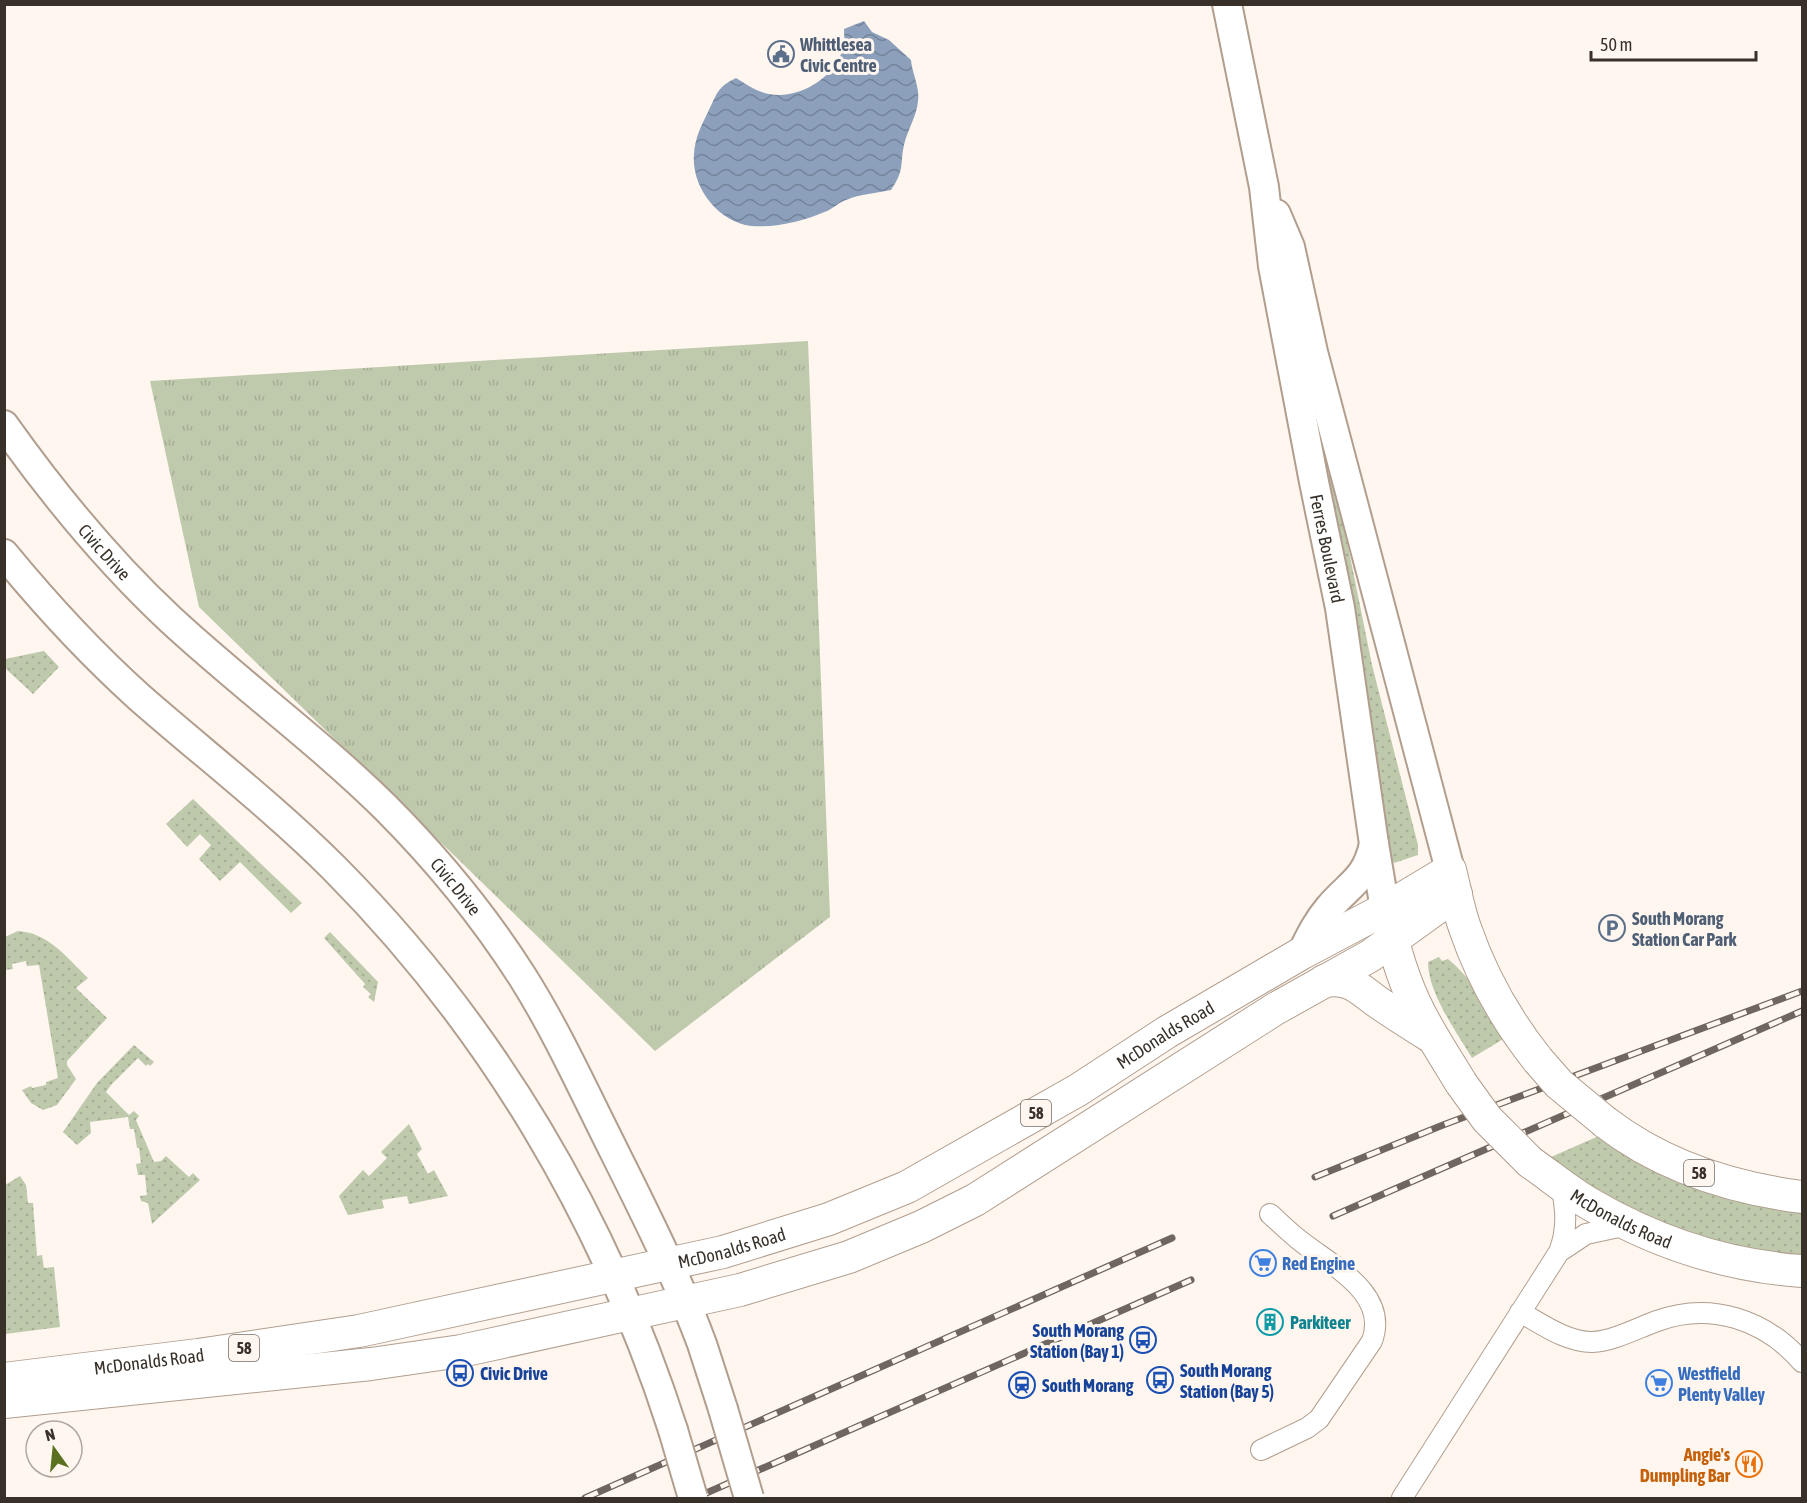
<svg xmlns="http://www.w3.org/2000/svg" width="1807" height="1503" font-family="'Asap Condensed',sans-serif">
<defs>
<pattern id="grass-dots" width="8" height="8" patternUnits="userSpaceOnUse" patternTransform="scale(1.5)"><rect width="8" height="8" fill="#bfc9ac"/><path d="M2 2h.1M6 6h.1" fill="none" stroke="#a5ad94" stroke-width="1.8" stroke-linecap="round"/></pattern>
<pattern id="park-tufts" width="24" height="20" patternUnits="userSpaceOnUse" patternTransform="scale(1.5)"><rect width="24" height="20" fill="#bfc9ac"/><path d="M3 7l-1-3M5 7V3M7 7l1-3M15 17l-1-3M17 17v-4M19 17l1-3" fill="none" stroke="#a5ad94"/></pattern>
<pattern id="water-waves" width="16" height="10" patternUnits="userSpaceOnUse" patternTransform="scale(1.5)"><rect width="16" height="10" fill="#8ca0bc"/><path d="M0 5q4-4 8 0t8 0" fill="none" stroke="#738399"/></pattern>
</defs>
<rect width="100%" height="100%" fill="#fef6ef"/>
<path fill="url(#grass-dots)" d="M1332,475L1336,487L1372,665L1418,845V855L1394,863L1390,856L1322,478Z
M44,651L59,667L33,694L5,668V659Z
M193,799L302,903L291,913L240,862L220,881L199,859L211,845L200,834L187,847L166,824Z
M18,931C49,933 67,958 88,978L76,988L107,1018L67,1061V1065L76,1079L57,1105L43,1110L31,1103L22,1090L31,1086L32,1088L46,1085V1082L58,1078L39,965L27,966L26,961L12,964L13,969L5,970V937Z
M330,932L378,982L374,1002L368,997L371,994L363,987L365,984L324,938Z
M1439,957L1442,961L1448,959C1474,980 1488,1009 1505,1038L1472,1058C1456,1031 1428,993 1428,962Z
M134,1045L154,1062L150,1066L148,1064L146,1066L138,1058L111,1085L106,1092L129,1115L134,1111L139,1116L136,1120L154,1162L161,1161L166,1156L189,1177L193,1173L200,1180L152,1224L148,1203L141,1201L140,1196L147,1195L145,1175H138L136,1164L141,1163L139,1148H137L134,1129H130L128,1117L90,1122L91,1133L77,1145L63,1132L97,1083Z
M409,1124L422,1149L417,1154L428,1174L434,1170L448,1196L409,1204L407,1196L382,1200L384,1208L348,1215L339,1196L363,1170L369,1176L387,1158L381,1152Z
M1601,1135L1802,1208V1259L1728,1248L1639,1216L1579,1179L1551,1157Z
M20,1176L26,1185L28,1203H33L37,1256L42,1255L44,1268L54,1267L60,1327L5,1334V1185Z"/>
<path fill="url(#park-tufts)" d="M808,341L830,917L655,1051L199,607L150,381Z"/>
<path fill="url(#water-waves)" d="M864,21L872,32L889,40L911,60C912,73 920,87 918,101C917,114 909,128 905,141C899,163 906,168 891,190C877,193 860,194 846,200C839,202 834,208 827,211C804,221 776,228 751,226C718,222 691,187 694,154C695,138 701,126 708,112C717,94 717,87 736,78C746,84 757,92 769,94C799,100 836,77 843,48C845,42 844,35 844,29Z"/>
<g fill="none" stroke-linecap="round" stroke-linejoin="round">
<defs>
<path id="street" d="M1559,1252L1586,1234L1628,1225
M1520,1312C1542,1324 1566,1342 1592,1342C1614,1341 1637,1328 1657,1321C1711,1301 1766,1320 1802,1362
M1261,1450L1307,1428L1319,1419L1372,1341C1390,1292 1328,1264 1298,1239C1288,1231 1279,1222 1270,1214
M1402,1498L1559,1252C1568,1229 1566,1208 1561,1185"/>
<g id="secondary">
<path id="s1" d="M1227,4L1264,187L1273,266L1314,482L1340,608L1374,844L1385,909"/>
<path d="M1276,214L1290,247L1313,352L1450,870"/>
<path id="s2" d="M4,425C53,494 108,561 170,619C240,684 317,740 385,807C436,858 483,915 522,976C555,1028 581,1085 609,1141C642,1207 676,1274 702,1344C709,1366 716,1387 723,1409"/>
<path d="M4,554C46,605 90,653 139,697C204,754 273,807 334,868C491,1026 605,1218 673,1430"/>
<path d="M1302,953C1310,937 1317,922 1329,908C1350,883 1366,880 1374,844"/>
</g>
<g id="primary">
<path d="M1388,922C1396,956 1407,992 1425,1023C1436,1043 1449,1063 1461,1083"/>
<path d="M1324,981C1354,977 1360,991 1382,1005C1398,1016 1414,1026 1430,1036"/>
<path d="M1605,1122C1662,1166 1732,1188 1802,1197"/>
<path id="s3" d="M1530,1162C1550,1176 1569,1192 1590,1204C1655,1242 1728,1266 1802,1271"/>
<path id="s4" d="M4,1379L198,1355L359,1331L723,1252L829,1219L907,1187L1078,1090L1167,1032L1302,953L1385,909L1450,870C1455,889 1458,909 1465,928C1481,975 1507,1021 1538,1060"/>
<path d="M4,1402L371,1364L461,1351L740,1290L849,1257L921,1227L975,1200L1275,1009L1370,956L1456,894"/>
</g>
</defs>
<use href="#street" stroke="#b19e8e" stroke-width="22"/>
<use href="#secondary" stroke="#b19e8e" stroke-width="32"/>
<use href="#primary" stroke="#b19e8e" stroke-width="34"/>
<use href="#street" stroke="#fff" stroke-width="20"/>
<use href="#secondary" stroke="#fff" stroke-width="28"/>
<use href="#primary" stroke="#fff" stroke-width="32"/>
<defs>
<path id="rail" d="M1315,1177L1443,1125L1802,991
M1333,1216L1802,1011
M585,1498L1172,1238
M695,1498L1191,1280"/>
</defs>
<use href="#rail" stroke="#6e665f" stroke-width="7"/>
<use href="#rail" stroke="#fef6ef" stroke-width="4.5" stroke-dasharray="14" stroke-linecap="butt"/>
<defs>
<path id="secondary-bridge" d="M723,1409L749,1498
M673,1430L693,1498"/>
<path id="primary-bridge" d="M1538,1060L1559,1084L1605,1122
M1461,1083L1487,1119L1530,1162"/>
</defs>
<use href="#secondary-bridge" stroke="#b19e8e" stroke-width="32" stroke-linecap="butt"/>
<use href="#primary-bridge" stroke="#b19e8e" stroke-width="34" stroke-linecap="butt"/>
<use href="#secondary-bridge" stroke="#fff" stroke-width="28"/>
<use href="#primary-bridge" stroke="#fff" stroke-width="32"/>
</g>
<defs>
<symbol id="civic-ring" viewBox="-11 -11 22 22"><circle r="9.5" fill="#fef6ef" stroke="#5c6f8a" stroke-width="1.5"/><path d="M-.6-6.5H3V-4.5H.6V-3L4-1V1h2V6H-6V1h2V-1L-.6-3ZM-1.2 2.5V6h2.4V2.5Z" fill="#5c6f8a"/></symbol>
<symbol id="parking-ring" viewBox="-11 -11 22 22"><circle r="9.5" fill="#fef6ef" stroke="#5c6f8a" stroke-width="1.5"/><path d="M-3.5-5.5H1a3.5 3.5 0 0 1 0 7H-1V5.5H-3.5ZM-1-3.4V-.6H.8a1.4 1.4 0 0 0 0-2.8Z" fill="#5c6f8a"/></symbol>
<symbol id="supermarket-ring" viewBox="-11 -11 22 22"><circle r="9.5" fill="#fef6ef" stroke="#3f7fe0" stroke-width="1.5"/><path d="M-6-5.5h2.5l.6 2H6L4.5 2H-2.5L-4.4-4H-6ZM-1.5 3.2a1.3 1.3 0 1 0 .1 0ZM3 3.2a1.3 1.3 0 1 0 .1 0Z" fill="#3f7fe0"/></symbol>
<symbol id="building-ring" viewBox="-11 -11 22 22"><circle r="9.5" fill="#fef6ef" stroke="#0f9aa8" stroke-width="1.5"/><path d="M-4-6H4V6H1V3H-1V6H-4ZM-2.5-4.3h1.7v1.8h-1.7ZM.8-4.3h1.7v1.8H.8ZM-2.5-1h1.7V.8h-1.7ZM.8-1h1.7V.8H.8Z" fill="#0f9aa8"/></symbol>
<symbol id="bus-ring" viewBox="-11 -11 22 22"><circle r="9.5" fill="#fef6ef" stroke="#1a4fb4" stroke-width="1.5"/><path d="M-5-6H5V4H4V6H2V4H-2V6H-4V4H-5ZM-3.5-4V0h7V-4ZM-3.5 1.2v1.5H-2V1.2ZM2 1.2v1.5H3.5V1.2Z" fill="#1a4fb4"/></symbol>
<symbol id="station-ring" viewBox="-11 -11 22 22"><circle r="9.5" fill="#fef6ef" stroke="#1a4fb4" stroke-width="1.5"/><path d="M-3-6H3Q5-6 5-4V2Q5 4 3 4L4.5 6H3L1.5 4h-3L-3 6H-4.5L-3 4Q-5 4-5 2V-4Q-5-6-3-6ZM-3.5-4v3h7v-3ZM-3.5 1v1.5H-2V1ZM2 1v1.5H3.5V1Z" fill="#1a4fb4"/></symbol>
<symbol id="restaurant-ring" viewBox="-11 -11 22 22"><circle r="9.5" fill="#fef6ef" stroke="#e8710a" stroke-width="1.5"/><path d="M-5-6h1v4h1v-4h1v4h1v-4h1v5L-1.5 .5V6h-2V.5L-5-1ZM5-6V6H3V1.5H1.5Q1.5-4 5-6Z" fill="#e8710a"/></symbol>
</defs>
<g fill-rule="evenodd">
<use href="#civic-ring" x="766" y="39" width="30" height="30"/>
<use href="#parking-ring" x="1597" y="913" width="30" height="30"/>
<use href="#supermarket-ring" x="1248" y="1248" width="30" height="30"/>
<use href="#building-ring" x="1255" y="1307" width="30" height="30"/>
<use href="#bus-ring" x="1128" y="1325" width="30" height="30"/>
<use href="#bus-ring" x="445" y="1358" width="30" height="30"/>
<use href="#bus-ring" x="1145" y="1365" width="30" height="30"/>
<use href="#supermarket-ring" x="1644" y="1368" width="30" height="30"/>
<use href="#station-ring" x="1007" y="1370" width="30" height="30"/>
<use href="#restaurant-ring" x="1734" y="1449" width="30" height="30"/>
</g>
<g text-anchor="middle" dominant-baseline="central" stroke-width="6" stroke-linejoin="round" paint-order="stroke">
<g fill="#fef6ef" stroke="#736c65" stroke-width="1.5">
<rect x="1021" y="1100" width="30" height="26" rx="4.5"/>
<rect x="1684" y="1160" width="30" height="26" rx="4.5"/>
<rect x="229" y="1335" width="30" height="26" rx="4.5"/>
</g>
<g font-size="16" font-weight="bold" fill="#38312a">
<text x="1036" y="1113">58</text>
<text x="1699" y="1173">58</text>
<text x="244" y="1348">58</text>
</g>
<g font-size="18" font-weight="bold" fill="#4e5e75" stroke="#fef6ef" text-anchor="start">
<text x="800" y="44">Whittlesea<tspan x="800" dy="21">Civic Centre</tspan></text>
<text x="1632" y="918">South Morang<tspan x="1632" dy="21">Station Car Park</tspan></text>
</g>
<g font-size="18" fill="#38312a" stroke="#fef6ef">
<text stroke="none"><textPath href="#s1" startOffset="554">Ferres Boulevard</textPath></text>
<text stroke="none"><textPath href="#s2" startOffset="162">Civic Drive</textPath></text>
<text stroke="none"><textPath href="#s2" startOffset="648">Civic Drive</textPath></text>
<text stroke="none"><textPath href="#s4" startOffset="1226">McDonalds Road</textPath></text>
<text stroke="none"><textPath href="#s3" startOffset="108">McDonalds Road</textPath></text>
<text stroke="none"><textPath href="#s4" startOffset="740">McDonalds Road</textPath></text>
<text stroke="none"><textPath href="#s4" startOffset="146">McDonalds Road</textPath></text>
</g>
<g font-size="18" font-weight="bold" fill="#366cbe" stroke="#fef6ef" text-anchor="start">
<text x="1282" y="1263">Red Engine</text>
<text x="1678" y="1373">Westfield<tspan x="1678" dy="21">Plenty Valley</tspan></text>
</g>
<g font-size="18" font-weight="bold" fill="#0d838f" stroke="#fef6ef" text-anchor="start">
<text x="1290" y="1322">Parkiteer</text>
</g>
<g font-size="18" font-weight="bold" fill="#164399" stroke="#fef6ef" text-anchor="start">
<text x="1124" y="1330" text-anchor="end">South Morang<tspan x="1124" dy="21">Station (Bay 1)</tspan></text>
<text x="1180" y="1370">South Morang<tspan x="1180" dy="21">Station (Bay 5)</tspan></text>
<text x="480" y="1373">Civic Drive</text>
<text x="1042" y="1385">South Morang</text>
</g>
<g font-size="18" font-weight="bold" fill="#c56008" stroke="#fef6ef" text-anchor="end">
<text x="1730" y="1454">Angie's<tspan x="1730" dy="21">Dumpling Bar</tspan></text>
</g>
</g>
<rect width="1807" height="1503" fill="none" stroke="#38312a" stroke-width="12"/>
<g transform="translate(54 1449) rotate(345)"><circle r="28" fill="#fef6ef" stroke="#afa7a0" stroke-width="1.5"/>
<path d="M0-4.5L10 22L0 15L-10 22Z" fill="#5a7121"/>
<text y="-9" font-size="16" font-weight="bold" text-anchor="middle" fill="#38312a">N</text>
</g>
<path d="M1591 51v9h165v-9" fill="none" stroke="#38312a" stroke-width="3"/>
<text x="1600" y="51" font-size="18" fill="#38312a" stroke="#fef6ef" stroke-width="4.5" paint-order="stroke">50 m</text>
</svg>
